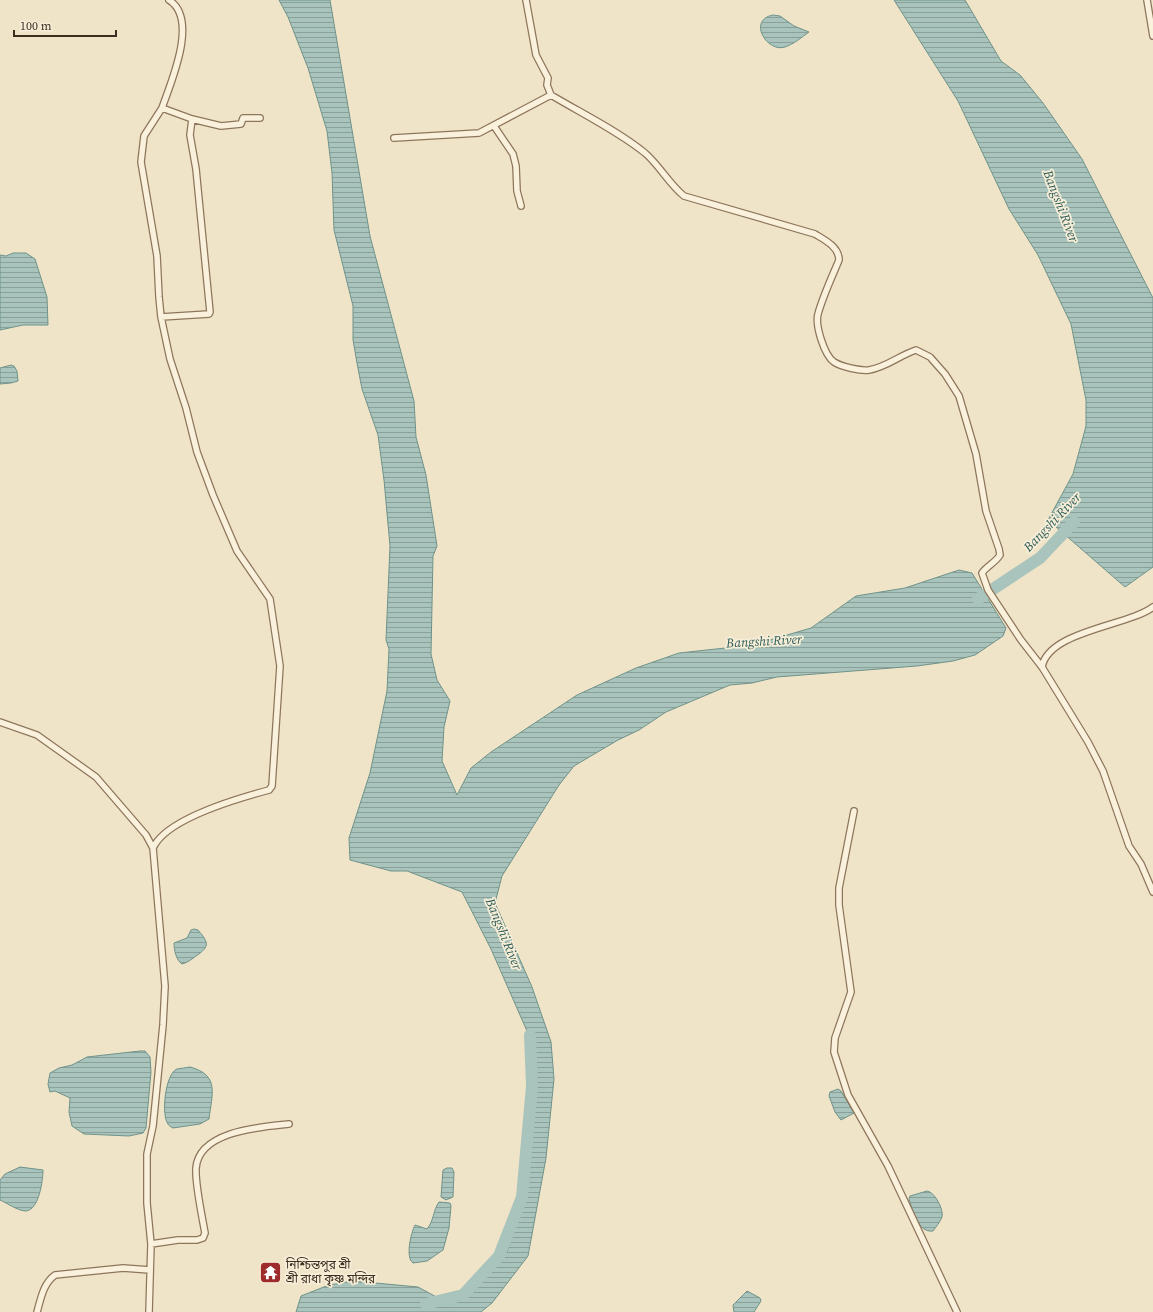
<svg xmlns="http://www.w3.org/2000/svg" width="1153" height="1312" font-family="'Source Serif 4','Noto Sans Bengali',serif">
<defs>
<pattern id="water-rules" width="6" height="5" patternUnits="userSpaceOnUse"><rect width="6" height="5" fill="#a9c4bc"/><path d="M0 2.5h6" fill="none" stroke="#8ba098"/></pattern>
</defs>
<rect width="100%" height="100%" fill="#f0e4c8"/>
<path fill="url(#water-rules)" stroke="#6f938a" d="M279,0H330L370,236L414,401L416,437L426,475L437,546L433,556L431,654L437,680L450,701L444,727L442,761L457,795L471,768L491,752L577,695L636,668L679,653L753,645L811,628L856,596L905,588L959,570L972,573L1006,628L1003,636L975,655L953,661L917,666L777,677L752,683L730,685L666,712L639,730L618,740L574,766L559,785L502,876L495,903L532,987L551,1042L554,1079L546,1158L528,1256L492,1303L481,1312H296L301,1296L329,1285L354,1281L418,1287L442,1300L474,1284L507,1252L525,1191L534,1072L527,1031L491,949L462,892L407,871H391L350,860L349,838L370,773L387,691L389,649L386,640L390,546L384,480L378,435L362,389L357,363L353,340V306L334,230L332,173L327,131L308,68L288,17Z
M894,0H965L1001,61L1020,75L1043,103L1082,159L1153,298V567L1125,587L1048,520L1073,474L1086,426V400L1071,324L1038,255L1009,209L958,101Z
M773,15L780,16L794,26L809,32C802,37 794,44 785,47C767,53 747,20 773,15Z
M13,253H26L35,259L47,297L48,325H23L0,330V255L6,256Z
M11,365L14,366L17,371L18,381L11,383L0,384V368Z
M194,929L198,930C208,942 211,946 196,956C192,959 187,963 182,964C176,960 174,950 174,943L187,938L191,930Z
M140,1051H145L150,1057L151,1072L146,1128L143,1133L129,1136L84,1134L72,1126L69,1112L70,1098L55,1091L50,1092L48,1084L50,1073L59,1068L72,1065L87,1057Z
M190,1067C220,1075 212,1094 209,1119L200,1124L173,1128C171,1127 169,1126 168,1124C161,1115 165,1074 177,1069C181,1068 186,1068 190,1067Z
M838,1089L841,1091L854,1113L841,1120L835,1112L829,1096L830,1092Z
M20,1167L43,1170C43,1180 39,1210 26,1211C18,1211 7,1203 0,1200V1180L5,1174Z
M447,1168H452L454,1172L453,1197L446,1200L441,1197L443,1170Z
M927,1191C935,1192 944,1210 942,1217C940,1222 936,1227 933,1231C918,1233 913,1211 909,1199L910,1196Z
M439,1202L450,1203L451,1206L449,1228L443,1250L427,1261L413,1263C405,1257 411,1233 415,1225L427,1229C434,1221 433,1210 439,1202Z
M747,1291L760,1298L761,1301L754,1312H734L733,1305Z"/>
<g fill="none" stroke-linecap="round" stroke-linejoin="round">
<path stroke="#a9c4bc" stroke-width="12" d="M978,599L1040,558L1074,522
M426,1304L463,1295L499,1256L522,1197L532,1086L530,1035"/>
<defs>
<path id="minor" d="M169,0C199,19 171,82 162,108L192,119
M526,0L536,55L548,78L547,85L551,95C581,113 618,131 645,153C660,166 669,184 684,196L815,234C825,240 839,247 839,260C832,277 823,296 818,314C815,325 824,355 834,362C842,367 860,371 869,370C887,367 900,355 916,350L930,357L945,374L959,396L976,454L986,511L999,549L1000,555C995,563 987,566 982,573L988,590L1021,640L1042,667L1088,742L1103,771L1129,846L1141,864L1153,892
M1147,0L1153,36
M494,126L513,154L516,166L517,191L521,206
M394,138L479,133L551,95
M161,317L159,297L157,256L141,162L144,136L162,108
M1042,667C1048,631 1128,626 1153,607
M0,722L37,735L96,777L146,835L153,848
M854,811L839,888V905L851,992L835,1038L834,1052L848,1095L888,1166L957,1312
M151,1244L178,1240H197L203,1238L205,1233C202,1216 195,1184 196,1168C199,1131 260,1127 289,1124
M37,1312C41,1298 43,1284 55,1275L123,1268L150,1270
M149,1312L151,1244L147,1203V1154L153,1126L163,1025L165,986L153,848C166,819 239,798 269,790L272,786L280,666L270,599L237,551L213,495L197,452L186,408L170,359L161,317L209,314L210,312L196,169L190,135L192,119L221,126L241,124L243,118H260"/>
</defs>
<use href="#minor" stroke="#8d765c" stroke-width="8"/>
<use href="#minor" stroke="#faf1dc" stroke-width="5.5"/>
</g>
<defs>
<symbol id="temple-square" viewBox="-11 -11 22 22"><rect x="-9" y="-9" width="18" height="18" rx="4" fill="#9e2a2b" stroke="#f7eed8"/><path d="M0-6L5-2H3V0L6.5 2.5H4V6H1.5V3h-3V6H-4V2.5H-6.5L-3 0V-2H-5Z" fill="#fff"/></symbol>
</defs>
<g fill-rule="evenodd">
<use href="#temple-square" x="258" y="1260" width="25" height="25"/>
</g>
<g text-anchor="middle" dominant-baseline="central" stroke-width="3.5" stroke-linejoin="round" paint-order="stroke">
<g font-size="12" fill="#3d2e20" stroke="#f7eed8" text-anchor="start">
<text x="286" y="1265">নিশ্চিন্তপুর শ্রী<tspan x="286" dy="14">শ্রী রাধা কৃষ্ণ মন্দির</tspan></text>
</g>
<g font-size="13" font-style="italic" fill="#2f5d5a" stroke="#f7eed8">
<text transform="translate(1061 206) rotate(69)">Bangshi River</text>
<text transform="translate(1052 522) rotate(-46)">Bangshi River</text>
<text transform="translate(764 641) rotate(-3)">Bangshi River</text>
<text transform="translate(504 934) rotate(68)">Bangshi River</text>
</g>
</g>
<path d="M14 30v6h102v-6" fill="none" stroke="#3d2e20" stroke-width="2"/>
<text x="20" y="30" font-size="12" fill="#3d2e20" stroke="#f7eed8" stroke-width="3" paint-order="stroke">100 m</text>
</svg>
